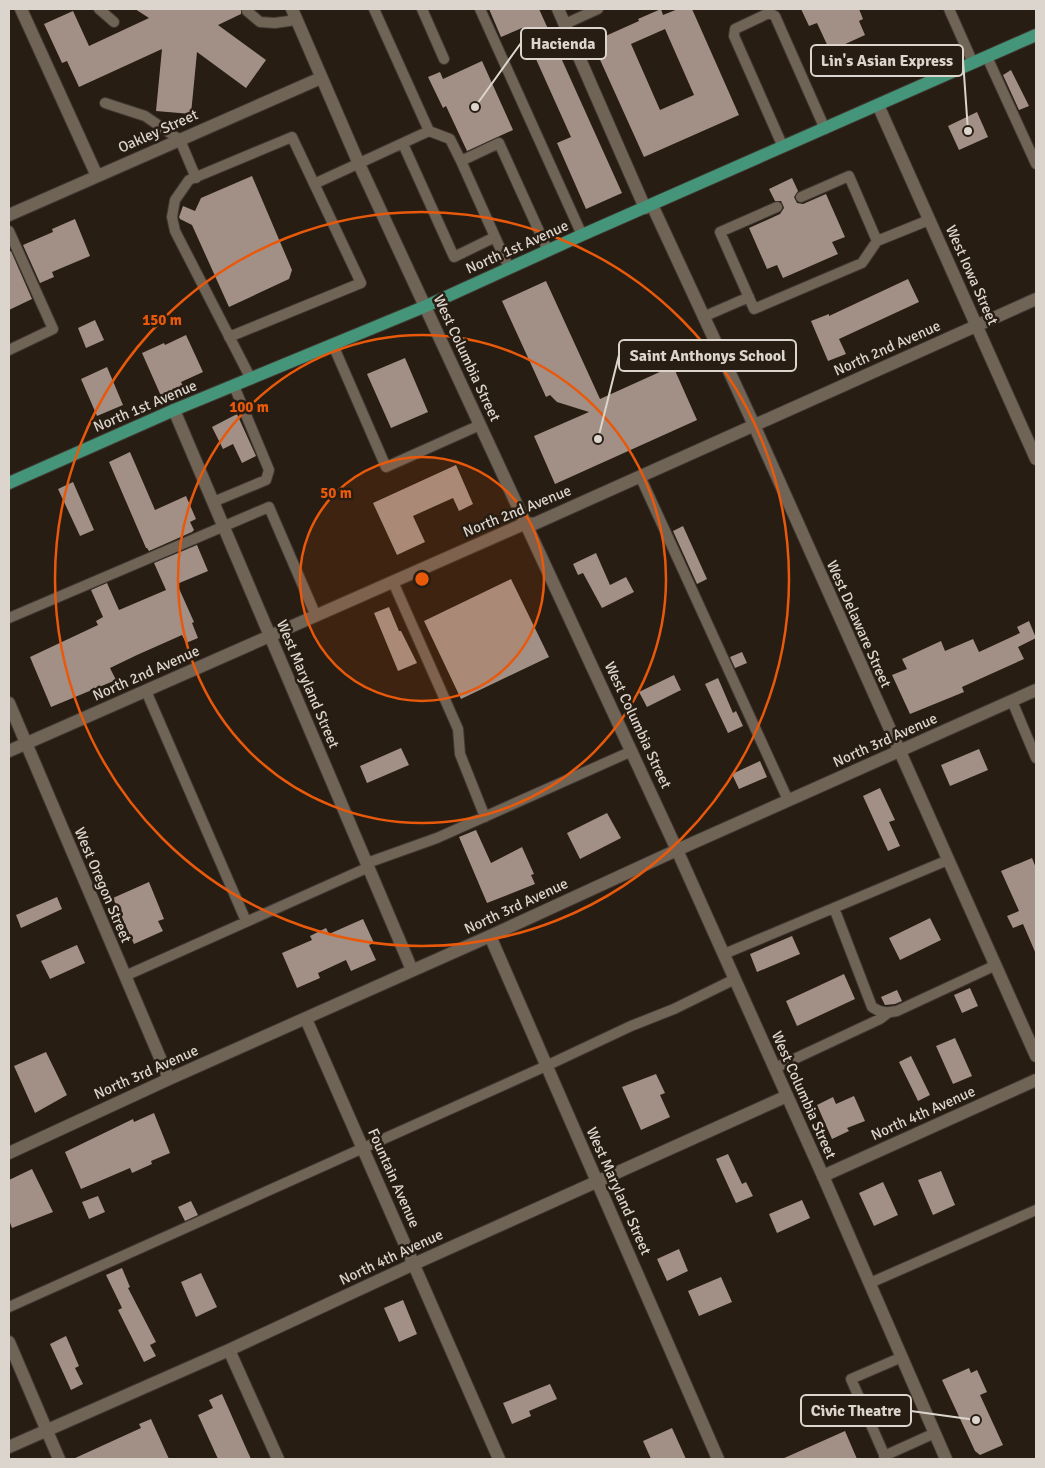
<svg xmlns="http://www.w3.org/2000/svg" width="1045" height="1468" font-family="Signika,sans-serif">
<rect width="100%" height="100%" fill="#271d12"/>
<path fill="#a29087" fill-rule="evenodd" d="M135,9H241V14L218,25L266,60L246,88L197,52L191,114L156,111L162,49L79,87L67,61L62,63L44,24L73,11L89,46L149,18Z
M489,9H539L622,193L586,209L557,143L571,137L522,28L501,37Z
M661,9L663,15L678,9H692L739,115L644,157L592,42L639,21L638,19ZM665,29L694,95L660,110L631,44Z
M801,9H859L863,19L859,21L865,35L830,51L817,23L809,26Z
M482,61L513,130L467,151L446,106L443,108L428,77L440,72L443,79Z
M1011,70L1029,106L1019,110L1003,75Z
M977,112L988,137L959,150L948,126Z
M252,176L292,270L289,279L229,307L192,225L180,219L179,217L183,206L195,211L201,198Z
M792,178L798,191L794,197L797,203L803,204L826,194L845,237L832,242L838,254L783,278L777,265L767,269L749,228L780,214L784,208L783,205L781,201H775L769,189Z
M75,219L90,256L52,272L54,277L40,283L23,245L53,232L52,229Z
M11,251L32,299L9,310V252Z
M908,279L919,302L839,339L846,354L828,361L811,321L829,314V316Z
M546,281L600,399L673,366L697,420L555,484L534,436L589,412L557,402L550,395L546,397L502,301Z
M95,320L104,340L86,348L78,328Z
M186,335L203,372L181,382L183,386L161,396L142,353L164,343L165,345Z
M405,358L428,412L391,428L367,374Z
M107,367L123,405L97,416L81,379Z
M237,414L256,456L242,463L233,444L223,449L212,427Z
M130,452L155,510L186,496L196,519L190,522L194,530L192,532L149,551L147,548H146L109,462Z
M456,465L473,504L459,511L453,498L413,516L425,542L397,555L373,503Z
M73,482L94,530L80,536L58,489Z
M683,526L707,579L697,584L673,531Z
M197,545L208,571L177,584L194,622L192,623L198,638L186,643L182,635L137,655L110,668L116,680L51,707L30,657L98,625L96,621L103,617L91,590L107,583L119,610L166,590L154,563Z
M596,553L610,585L626,577L634,592L602,608L583,573L578,575L573,564Z
M511,579L549,657L461,699L424,621Z
M389,607L399,631H401L417,663L398,671L374,613Z
M1029,621L1036,638L1018,647L1024,659L962,687L964,692L910,714L892,675L907,669L902,659L941,641L945,651L973,639L979,652L1020,633L1017,627Z
M742,652L747,663L735,668L730,657Z
M674,675L681,690L647,707L639,692Z
M718,678L733,713L736,711L743,726L728,733L705,684Z
M401,748L409,765L367,783L360,766Z
M979,749L988,770L950,786L941,765Z
M760,761L767,777L739,789L732,774Z
M880,788L895,820L889,822L900,846L888,851L863,796Z
M607,813L621,838L580,859L567,833Z
M476,830L491,863L522,847L534,874L531,875L535,884L487,903L459,837Z
M1032,858L1036,868V954L1023,924L1013,928L1007,916L1019,911L1001,871Z
M149,882L164,919L158,921L163,931L134,944L113,898Z
M57,897L62,909L21,928L16,915Z
M930,918L941,940L900,960L889,938Z
M363,919L374,943L369,945L376,960L351,971L346,960L318,973L320,978L297,988L282,953L312,940L310,936L326,928L329,934Z
M792,936L800,954L757,972L750,954Z
M77,945L85,963L50,979L41,961Z
M844,974L855,999L797,1026L786,1001Z
M970,988L978,1006L962,1013L954,995Z
M897,990L902,1001L895,1004L885,1005L881,997Z
M955,1038L972,1076L953,1084L936,1046Z
M46,1052L67,1095L35,1113L14,1066Z
M911,1056L930,1095L918,1101L899,1062Z
M656,1074L665,1093L660,1095L670,1117L641,1130L622,1087Z
M854,1096L865,1121L847,1128L849,1131L832,1139L817,1105L833,1097L836,1104Z
M154,1113L170,1153L151,1161L152,1164L132,1173L130,1168L81,1189L65,1152L133,1119L134,1122Z
M728,1154L742,1184L746,1182L753,1196L736,1203L716,1159Z
M32,1169L53,1212L12,1228L9,1220V1180Z
M941,1171L955,1205L933,1215L918,1180Z
M883,1182L898,1215L874,1226L859,1193Z
M98,1196L105,1212L89,1219L82,1202Z
M802,1200L810,1218L777,1233L769,1214Z
M191,1201L198,1215L185,1221L178,1207Z
M679,1249L688,1271L667,1281L657,1259Z
M122,1268L130,1287L128,1288L156,1342L150,1345L156,1356L144,1362L118,1310L122,1308L106,1275Z
M201,1273L217,1307L196,1317L181,1282Z
M721,1277L732,1302L699,1316L688,1291Z
M403,1300L417,1334L399,1342L384,1308Z
M66,1336L79,1366L75,1368L83,1384L71,1390L50,1344Z
M969,1368L971,1373L977,1370L987,1392L980,1395L1003,1445L980,1455L975,1451L942,1380Z
M550,1384L557,1399L529,1411L531,1416L512,1424L503,1403Z
M222,1394L246,1448L251,1459H218L198,1415L213,1408L209,1400Z
M151,1419L169,1459H73L141,1428L139,1424Z
M672,1428L686,1459H651L643,1441Z
M845,1431L857,1459H782Z"/>
<g fill="none" stroke-linecap="round" stroke-linejoin="round">
<defs>
<path id="lane" d="M99,9L114,22
M422,9L444,59
M480,9L582,235
M949,9L973,63
M247,11L260,22L275,23L296,20
M565,24L598,9
M987,57L1036,164
M105,103L145,116L180,140L196,178
M429,131L450,139L461,161
M403,144L454,257L495,237
M783,147L734,36L735,29L769,13L775,16L825,129
M314,184L429,131L374,9
M801,197L849,176L877,241
M777,207L720,232L754,309L862,263L877,241L929,220
M9,231L53,329L9,350
M509,268L461,161L499,143L548,251
M703,317L749,297
M229,337L361,283L292,137L189,180L175,200L172,217L175,231L251,379
M333,345L386,467L480,425
M640,476L788,800
M213,502L266,480L269,470L234,386
M393,582L458,729L460,754L485,817
M9,618L269,507L316,616
M146,691L246,921
M1012,701L1036,758
M367,863L437,838L632,751
M834,908L872,1007C881,1013 887,1013 897,1011L996,965
M724,954L948,860
M125,976L369,867
M775,1068L880,1019L888,1013
M870,1283L1036,1210
M9,1307L546,1066L631,1026L674,1009L735,979
M884,1456L935,1433
M886,1459L851,1379L902,1357"/>
<path id="street" d="M21,9L97,176
M558,9L645,208
M878,105L1036,459
M652,205L754,425L1036,1056
M9,215L321,78
M174,410L412,970
M9,703L169,1079
M9,751L526,523L534,524L1036,299
M490,936L718,1459
M306,1019L499,1459
M9,1153L169,1079L490,936L677,850L1036,690
M823,1176L1036,1080
M9,1342L59,1459
M229,1350L278,1459
M9,1447L229,1350L414,1264L787,1096"/>
<path id="secondary" d="M292,9L359,164L677,850L823,1176L946,1459"/>
<path id="primary" d="M9,483L174,410L426,306L582,235L1036,35"/>
</defs>
<use href="#lane" stroke="#403832" stroke-width="12"/>
<use href="#street" stroke="#403832" stroke-width="14"/>
<use href="#secondary" stroke="#403832" stroke-width="14"/>
<use href="#primary" stroke="#403832" stroke-width="14"/>
<use href="#lane" stroke="#706457" stroke-width="10"/>
<use href="#street" stroke="#706457" stroke-width="12"/>
<use href="#secondary" stroke="#706457" stroke-width="12"/>
<use href="#primary" stroke="#449579" stroke-width="12"/>
</g>
<circle cx="422" cy="579" r="122" fill="#e8590c" fill-opacity=".12"/>
<g fill="none" stroke="#e8590c" stroke-width="2.5">
<circle cx="422" cy="579" r="122"/>
<circle cx="422" cy="579" r="244"/>
<circle cx="422" cy="579" r="367"/>
</g>
<g text-anchor="middle" dominant-baseline="central" stroke-width="5" stroke-linejoin="round" paint-order="stroke">
<g font-size="15" fill="#dcd5ce" stroke="#271d12">
<text transform="translate(158 131) rotate(-24)">Oakley Street</text>
<text transform="translate(517 247) rotate(-24)">North 1st Avenue</text>
<text transform="translate(972 275) rotate(66)">West Iowa Street</text>
<text transform="translate(887 348) rotate(-24)">North 2nd Avenue</text>
<text transform="translate(467 358) rotate(65)">West Columbia Street</text>
<text transform="translate(145 406) rotate(-23)">North 1st Avenue</text>
<text transform="translate(517 511) rotate(-22)">North 2nd Avenue</text>
<text transform="translate(859 624) rotate(66)">West Delaware Street</text>
<text transform="translate(146 673) rotate(-24)">North 2nd Avenue</text>
<text transform="translate(308 684) rotate(67)">West Maryland Street</text>
<text transform="translate(638 725) rotate(65)">West Columbia Street</text>
<text transform="translate(885 740) rotate(-24)">North 3rd Avenue</text>
<text transform="translate(103 885) rotate(67)">West Oregon Street</text>
<text transform="translate(516 906) rotate(-25)">North 3rd Avenue</text>
<text transform="translate(146 1072) rotate(-24)">North 3rd Avenue</text>
<text transform="translate(804 1095) rotate(66)">West Columbia Street</text>
<text transform="translate(923 1113) rotate(-24)">North 4th Avenue</text>
<text transform="translate(394 1178) rotate(66)">Fountain Avenue</text>
<text transform="translate(619 1191) rotate(66)">West Maryland Street</text>
<text transform="translate(391 1257) rotate(-25)">North 4th Avenue</text>
</g>
</g>
<circle cx="422" cy="579" r="8" fill="#e8590c" stroke="#271d12" stroke-width="2.5"/>
<g font-size="15" text-anchor="middle" font-weight="bold" fill="#e8590c" stroke="#271d12" stroke-width="5" stroke-linejoin="round" paint-order="stroke">
<text x="162" y="325">150 m</text>
<text x="249" y="412">100 m</text>
<text x="336" y="498">50 m</text>
</g>
<path fill="none" stroke="#dcd5ce" stroke-width="2" d="M475 107L521 43M968 131L963 60M598 439L619 355M976 1420L911 1411"/>
<g fill="#dcd5ce" stroke="#271d12" stroke-width="2">
<circle cx="475" cy="107" r="5"/>
<circle cx="968" cy="131" r="5"/>
<circle cx="598" cy="439" r="5"/>
<circle cx="976" cy="1420" r="5"/>
</g>
<g fill="#271d12" stroke="#dcd5ce" stroke-width="2">
<rect x="521" y="28" width="85" height="31" rx="5"/>
<rect x="811" y="45" width="152" height="31" rx="5"/>
<rect x="619" y="340" width="177" height="31" rx="5"/>
<rect x="801" y="1395" width="110" height="31" rx="5"/>
</g>
<g font-size="16" text-anchor="middle" font-weight="bold" fill="#dcd5ce">
<text x="563" y="49">Hacienda</text>
<text x="887" y="66">Lin's Asian Express</text>
<text x="708" y="361">Saint Anthonys School</text>
<text x="856" y="1416">Civic Theatre</text>
</g>
<rect width="1045" height="1468" fill="none" stroke="#dcd5ce" stroke-width="20"/>
</svg>
